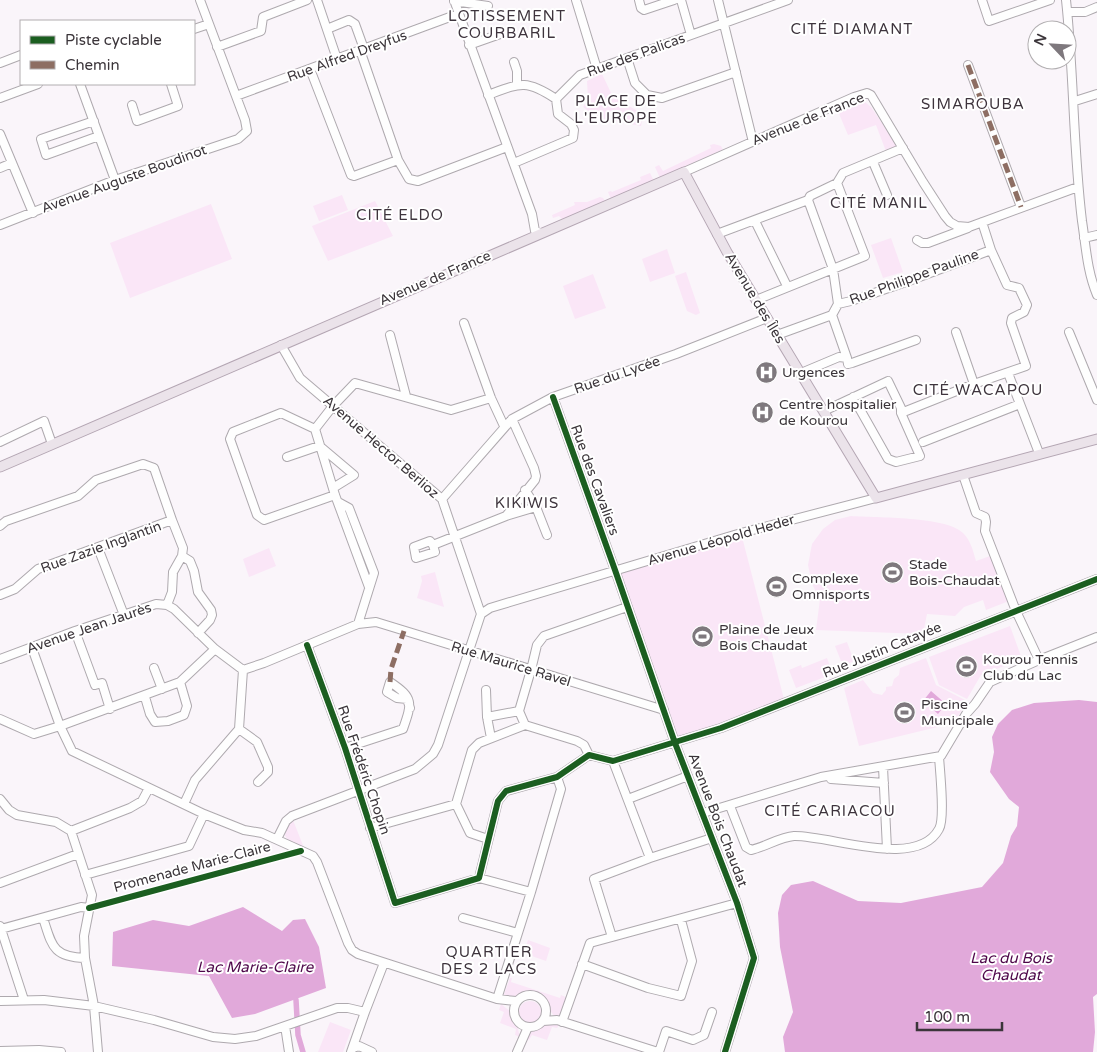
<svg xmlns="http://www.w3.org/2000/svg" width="1097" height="1052" font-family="'Varela Round',sans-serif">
<rect width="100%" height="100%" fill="#faf5fa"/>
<path fill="#fae6f7" d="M602,74L613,97L643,114L641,126L596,117L583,107L588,99L587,81Z
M854,102H865L871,107L896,144V147L887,154L876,125L848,135L837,109Z
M714,144L721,146L723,150L660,178L655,167L659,165L663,171L711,148L710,145Z
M650,173L654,181L611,199L608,192L611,191L612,192L641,180L640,177Z
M342,195L348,210L319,221L313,206Z
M600,197L603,198L605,201L562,219L559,216L553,218L552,215L575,205L574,202H587Z
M375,201L393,236L328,261L312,226Z
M211,204L232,259L130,298L110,243Z
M891,238L903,272L883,278L871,245Z
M667,249L675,273L650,282L642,259Z
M686,272L700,313L696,315L687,311L675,276Z
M593,274L606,308L575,319L563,286Z
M851,516C877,518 946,516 963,533C971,541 973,551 976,561L993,555L1009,601L986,610L983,600L964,607L955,616L927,614L923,634L816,630L820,599L812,584L808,565L812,544L823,529L835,520Z
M741,533L785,703L675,743L615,570Z
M269,548L276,566L249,577L243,559Z
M435,572L444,607L417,598L422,581L421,576Z
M1010,626L1022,659L981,675L967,699L939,685L929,657Z
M847,642L854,661L843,666L835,646Z
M827,658L833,674L796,688L789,670L801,665L802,668Z
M926,658L936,685L967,701L954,723L859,746L844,688L863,680L873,693L882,695L886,690V687L892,686L894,679L899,675L900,668Z
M293,820L304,848C288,841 276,837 293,820Z
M528,940L550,948L546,961L523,953Z
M510,978H512L511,982L560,998L561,995L568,998L561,1019C549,1015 551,1009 546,1000C538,988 525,992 516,999L503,997Z
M519 1012a11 11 0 1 1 22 0a11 11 0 1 1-22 0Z
M501,1004L511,1012L513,1020L517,1025L520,1037L515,1035L516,1029L500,1023L504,1012L499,1010Z
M330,1022L351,1030L343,1052H318Z
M544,1023H554L559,1025L557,1028L552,1027L547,1040L532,1035L529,1040L526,1039L530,1030L539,1028Z"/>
<path fill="#e1a9da" d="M931,691L946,704L938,714L923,701Z
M1079,700L1097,702V994L1093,997L1095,1032L1093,1052H785L783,1037L793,1012L780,947L778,913L782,895L791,885L813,881L858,901L901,903L982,887L1003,863L1011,836L1017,826L1019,807L1009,799L990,772L994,752L992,737L998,724L1012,710L1034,703Z
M243,907L282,931L293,920L305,919L319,947L326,988L255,1014L232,1018L209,976L112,966L113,932L153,920L189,926Z"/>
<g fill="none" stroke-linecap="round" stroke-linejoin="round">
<path stroke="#e1a9da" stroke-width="5.5" d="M296,1000L298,1035L303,1052"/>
<defs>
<path id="minor" d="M317,0L337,59
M454,0L532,214L535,231L542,233
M576,0L597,69
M639,0L641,8L644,10L674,0
M681,0L691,35
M718,0L753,142
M982,0L989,21L1050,0
M1066,0C1074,73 1073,148 1082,221C1086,247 1087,271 1097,295
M454,1L488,6
M1068,12H1085L1097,7
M194,29L209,24
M327,29L349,20L355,24L364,49
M469,45L503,33
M217,47L261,31L263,17L307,0
M360,50L398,160L409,179L418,181L507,147
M627,58L635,83L647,95L662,98L736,72
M514,62L517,71V84
M0,63L21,55
M968,65L1021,207
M310,69L351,175L354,176L398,160
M80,84L115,180
M488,95C520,83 526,79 556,99
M236,96L458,14
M0,98L38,84
M556,99L580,75L788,0
M1075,101L1097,94
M132,105L137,121L178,106L171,84
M94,121L41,139L46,155L99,136
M0,134L33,213
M873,162L887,195
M514,163L573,138L574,130L571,124L558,114L556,99
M0,168L12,163
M684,172L854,97L867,93L871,95L923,182L945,216L950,222L957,226L969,227L1078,187
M808,200L833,269L838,304L832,315L847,358
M755,221L787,286
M0,225L115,180L238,139L247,131L245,120L200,0
M717,234L808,200L810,196L837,183
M1084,238L1097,235
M917,240L922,243H928L968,228
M756,300L865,256L837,183L843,173L903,148
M838,304L851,301L906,282L991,250
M464,323L491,398L504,426
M956,332L974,384
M1069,332L1097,400
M390,335L406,396
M777,335L832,315
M801,373L839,357L847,358L848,364L852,363L916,340
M1008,373L1039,453
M553,397L615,570L675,743L737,903L754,958L725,1052
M824,411L888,381L901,408V413L920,456L896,462L888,459L853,397
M901,413L974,384L1026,366L1011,323L1012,318L1024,312L1027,305L1019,288L1007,285L991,250L982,222
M315,429L281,413L233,432L230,439L257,515L264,520L335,495
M0,442L44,421L52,444
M923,442L1020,404
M287,457L319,446L322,448L354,475L333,488
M963,475L976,513L985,517L986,522L985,531L1016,611L1039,660
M442,499L512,419L553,397L676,354L767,318
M536,507L547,535
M506,516L536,507L525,490
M0,526L6,521L78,496L96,480L143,464L154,468L172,520
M433,545L435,552L416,558L414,547L430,541L433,545L506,516L535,480L536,476L534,468L512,419
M98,548L124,615
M369,587L335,495L315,429L333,406L355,383L451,410L491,398
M0,595L15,589L38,569L172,520L183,548L182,556
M167,605L172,592L173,572L182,556L190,561L194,571L198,592L211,610L212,615L210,620L198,633
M481,614L490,608L741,533L876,498
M358,624L376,622L664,710
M75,631L95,685L102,683L110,709
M307,645L345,748L395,903L479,878L498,801L506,791L557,777L589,755L613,761L721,728L1097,579
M32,648L60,726L180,682L215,649
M0,659L75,631L156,604L167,605L174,609L215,649L243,670L239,729L195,780L184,804
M154,668L162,689
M243,670L264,663L358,624L374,573L349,508L338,502
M486,690L487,717
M145,697L150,714L155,722L168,721L184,715L187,706L180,682
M0,719L34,734L60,726L72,751L204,814L244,830L262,833L313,856L317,862L348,943L352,950L358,954L497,999L516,1001
M525,725L519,711L531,670L537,645L544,636L627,607
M239,729L257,742L268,767V772L258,782
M491,738L487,717L519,711
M345,748L403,729C412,703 414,698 390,682L387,692L397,698L407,699L410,708
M613,761L650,858
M883,767L887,849
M831,779L884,783
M0,799L9,810L17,815L56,822L71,831L92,895L84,936L85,958L94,1006L98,1052
M628,799L688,776
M730,806L746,847L751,850C765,847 780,837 794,836C830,835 917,870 939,829C945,819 940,771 939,757
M703,813L821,777L941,756L966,714L975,704L990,682L1039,660L1097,637
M370,828L456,804
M71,831L130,808L142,801L149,788
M277,839L286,821L292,816L415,769L433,754L438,745L481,614L442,499L300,378L281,345
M488,839L470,833L456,804L472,750L479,743L525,725L577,741L584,745L589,755
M85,875L189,846L204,814
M479,878L531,892
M0,883L78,854
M43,918C52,945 52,957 85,958
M463,918L518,933
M0,926L24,1000
M1,929L81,907L89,908
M612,937L594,879L650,858L712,838
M582,964L648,988L681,996L692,961L681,920
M514 1011a16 16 0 1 1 32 0a16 16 0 1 1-32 0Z
M497,999L531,892L561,789L557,777
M0,1001L44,1000L94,1006L154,1020L213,1037L235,1039L256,1036L337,1008H348L365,1012L384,963
M543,1021L557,1020L658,1052
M562,1022L590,943L737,903
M285,1026L289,1052
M353,1048L359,1046L372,1052
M0,1051L39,1050L61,1052
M351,1052L365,1012
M517,1052L528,1027
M659,1052L666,1031L693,1040L704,1035L712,1012"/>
<path id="major" d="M0,467L684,172L727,252L876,498L1097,439"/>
</defs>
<use href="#minor" stroke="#aea9ae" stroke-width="10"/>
<use href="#major" stroke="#b4a6b3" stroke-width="11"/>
<use href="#minor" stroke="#fefefe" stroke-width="8"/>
<use href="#major" stroke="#ebe3ea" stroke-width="9"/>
<path stroke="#8d6e63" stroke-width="5" stroke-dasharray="10 5" stroke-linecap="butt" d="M968,65L1021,207
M390,682L391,669L404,631"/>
<defs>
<path id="cycleway" d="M553,397L615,570L675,743L737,903L754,958L725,1052
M307,645L345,748L395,903L479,878L498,801L506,791L557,777L589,755L613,761L721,728L1097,579
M89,908L301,851"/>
</defs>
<use href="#cycleway" stroke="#fff" stroke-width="9"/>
<use href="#cycleway" stroke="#1b5e20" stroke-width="6"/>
</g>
<defs>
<symbol id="hospital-disc" viewBox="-11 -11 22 22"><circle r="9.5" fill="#7e787d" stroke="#fff"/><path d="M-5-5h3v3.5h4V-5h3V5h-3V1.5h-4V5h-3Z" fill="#fff"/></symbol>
<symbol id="stadium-disc" viewBox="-11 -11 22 22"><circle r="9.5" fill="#7e787d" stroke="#fff"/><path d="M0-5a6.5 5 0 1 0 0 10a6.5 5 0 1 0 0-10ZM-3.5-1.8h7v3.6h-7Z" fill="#fff"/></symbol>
</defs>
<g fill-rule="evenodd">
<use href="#hospital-disc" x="754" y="360" width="25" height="25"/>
<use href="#hospital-disc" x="750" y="400" width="25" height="25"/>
<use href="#stadium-disc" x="880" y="560" width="25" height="25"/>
<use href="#stadium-disc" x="764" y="574" width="25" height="25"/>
<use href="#stadium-disc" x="690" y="624" width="25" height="25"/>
<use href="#stadium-disc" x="954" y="654" width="25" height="25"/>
<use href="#stadium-disc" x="892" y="700" width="25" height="25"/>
</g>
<g text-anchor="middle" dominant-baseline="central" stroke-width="4" stroke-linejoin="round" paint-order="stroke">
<g font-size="14" fill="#3b353a" stroke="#fff">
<text transform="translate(636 55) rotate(-20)">Rue des Palicas</text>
<text transform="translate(347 56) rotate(-20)">Rue Alfred Dreyfus</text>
<text transform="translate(808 119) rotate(-22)">Avenue de France</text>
<text transform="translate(124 179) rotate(-20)">Avenue Auguste Boudinot</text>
<text transform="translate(914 277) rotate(-20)">Rue Philippe Pauline</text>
<text transform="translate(435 278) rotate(-23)">Avenue de France</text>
<text transform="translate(755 298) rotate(59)">Avenue des Îles</text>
<text transform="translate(617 375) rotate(-19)">Rue du Lycée</text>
<text transform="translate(381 447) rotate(41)">Avenue Hector Berlioz</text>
<text transform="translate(595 480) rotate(70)">Rue des Cavaliers</text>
<text transform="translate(721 540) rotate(-16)">Avenue Léopold Heder</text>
<text transform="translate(101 547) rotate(-20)">Rue Zazie Inglantin</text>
<text transform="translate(89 628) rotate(-19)">Avenue Jean Jaurès</text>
<text transform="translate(882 650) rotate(-22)">Rue Justin Catayée</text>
<text transform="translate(511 664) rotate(17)">Rue Maurice Ravel</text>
<text transform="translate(364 770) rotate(71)">Rue Frédéric Chopin</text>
<text transform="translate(718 820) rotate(69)">Avenue Bois Chaudat</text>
<text transform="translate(192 867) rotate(-15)">Promenade Marie-Claire</text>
</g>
<g font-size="14" fill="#3b353a" stroke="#fff" text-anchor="start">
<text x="782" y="372">Urgences</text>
<text x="779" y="404">Centre hospitalier<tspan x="779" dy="16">de Kourou</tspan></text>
<text x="909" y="564">Stade<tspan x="909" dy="16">Bois-Chaudat</tspan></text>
<text x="792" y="578">Complexe<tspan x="792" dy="16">Omnisports</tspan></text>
<text x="719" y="629">Plaine de Jeux<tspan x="719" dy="16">Bois Chaudat</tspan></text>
<text x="983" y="659">Kourou Tennis<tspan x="983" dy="16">Club du Lac</tspan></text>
<text x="921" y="704">Piscine<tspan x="921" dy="16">Municipale</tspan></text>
</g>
<g font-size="15" letter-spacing="1" fill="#3e343d" stroke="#fff">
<text x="507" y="16">LOTISSEMENT<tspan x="507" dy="17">COURBARIL</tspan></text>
<text x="852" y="29">CITÉ DIAMANT</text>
<text x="616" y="101">PLACE DE<tspan x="616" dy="17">L'EUROPE</tspan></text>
<text x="973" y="104">SIMAROUBA</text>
<text x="879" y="203">CITÉ MANIL</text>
<text x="400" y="215">CITÉ ELDO</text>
<text x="978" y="390">CITÉ WACAPOU</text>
<text x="527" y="503">KIKIWIS</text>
<text x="830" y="811">CITÉ CARIACOU</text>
<text x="489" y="952">QUARTIER<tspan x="489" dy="17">DES 2 LACS</tspan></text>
</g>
<g font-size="15" font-style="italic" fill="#4d0649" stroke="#fff">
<text x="1011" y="958">Lac du Bois<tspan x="1011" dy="17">Chaudat</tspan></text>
<text x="255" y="967">Lac Marie-Claire</text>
</g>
</g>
<rect x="20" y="20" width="175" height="65" fill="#ffffff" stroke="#b1aeb0"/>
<rect x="30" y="36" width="25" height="8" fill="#1b5e20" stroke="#b1aeb0"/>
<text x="65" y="45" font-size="15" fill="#3b353a">Piste cyclable</text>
<rect x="30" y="61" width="25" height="8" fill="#8d6e63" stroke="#b1aeb0"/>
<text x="65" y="70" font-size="15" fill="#3b353a">Chemin</text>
<g transform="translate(1052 45) rotate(295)"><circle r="24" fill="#ffffff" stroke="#b1aeb0"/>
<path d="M0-4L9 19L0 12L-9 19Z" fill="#7e787d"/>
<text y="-8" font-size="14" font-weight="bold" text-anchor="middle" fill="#3b353a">N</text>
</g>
<path d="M917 1022v8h85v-8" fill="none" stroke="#3b353a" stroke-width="2.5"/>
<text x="924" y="1022" font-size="15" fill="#3b353a" stroke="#ffffff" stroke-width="4" paint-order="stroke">100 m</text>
</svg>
